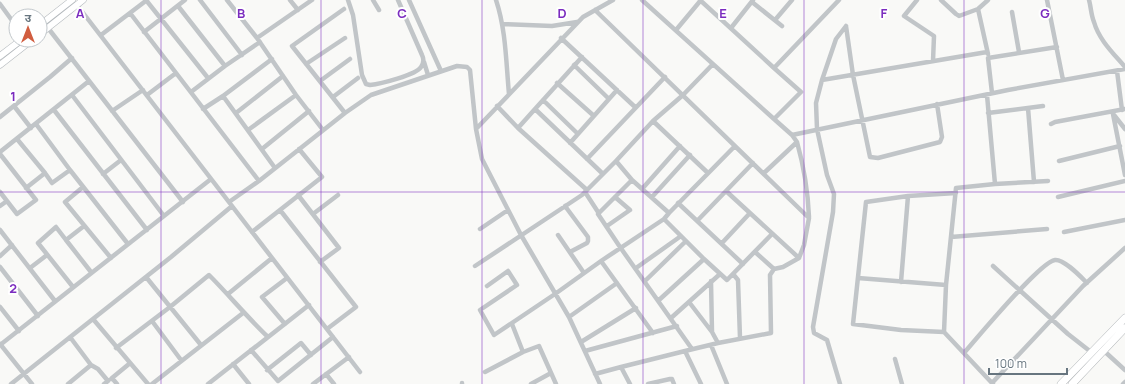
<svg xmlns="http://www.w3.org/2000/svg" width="1125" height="384" font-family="Manrope,'Noto Sans Devanagari',sans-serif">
<rect width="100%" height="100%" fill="#f9f9f7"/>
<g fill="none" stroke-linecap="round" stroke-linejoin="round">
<defs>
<path id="secondary" d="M40,25L72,0
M40,34L83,0
M0,56L21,40
M0,65L32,40"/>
<path id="primary" d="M1061,384L1125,318
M1072,384L1125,328"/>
</defs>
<use href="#secondary" stroke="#b4b9bd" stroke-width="7"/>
<use href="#primary" stroke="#b5b9bc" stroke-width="8"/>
<path stroke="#c1c5c8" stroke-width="4.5" d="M146,0L208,78
M200,0L242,55
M227,0L257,38L296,95L323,130
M290,0L298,10
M348,0L353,15L362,75L366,84L370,85C380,84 416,75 421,67C424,63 424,59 422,55L398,0
M373,0L379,10
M409,0L441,71
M496,0C506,30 506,62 509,94
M642,0L774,119
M700,0L774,68
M839,0L774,68L801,92L774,119L792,135L1008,90L1125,69
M917,0L904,16L934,36L933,61
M941,0L956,14L959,16L978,9
M1047,0L1063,80
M1089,0C1091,7 1091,15 1094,22C1099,40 1114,54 1125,67
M752,2L782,26
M0,4L16,26
M77,5L360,372
M178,6L225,66
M344,9L292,46L345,113
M595,10L809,218L804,245L799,258L783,267L774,269L770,275L771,333L718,343L685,351
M1012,12L1019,52
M130,13L259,181
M775,20L792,0
M502,24L552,26L577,22
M846,26L853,75L870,157L878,158L940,142L942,137L937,104
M48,28L183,202
M731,28L753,0
M676,30L701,0
M144,32L185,0
M101,35L147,0
M257,38L312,0
M561,38L635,107
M988,54L978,9L988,0
M582,57L535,109L603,174
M424,62L428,75
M306,64L345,38
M574,65L609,99
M1117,71L1122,110
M822,80L836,39L846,26
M320,81L350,59
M557,83L594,116
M191,92L225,66L260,42
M992,93L988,58L1057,47
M72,95L164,216
M147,95L176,73
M223,96L272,59
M333,97L358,78
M543,100L578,134
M14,106L31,128
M497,106L518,128L587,190
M1028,108L1034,182
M203,109L223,96L275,168
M54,110L147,230
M112,111L143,90
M236,113L283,76
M988,113L1043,106
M1113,114L1125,175
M1114,115L1125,129
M0,117L50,77L72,58
M653,121L708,173
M36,124L70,170L52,183L45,173
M1051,124L1055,122L1125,109
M518,128L535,109
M248,130L296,95
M17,139L45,173L26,188
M797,142C804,167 808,192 809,217
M570,143L617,90
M262,149L309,111
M0,152L89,81
M0,154L36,200L17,214L0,192
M587,159L665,77
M1059,161L1120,146
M70,170L128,244
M764,173L797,142L792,135
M103,174L121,160
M632,180L598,214L620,247L692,349
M995,184L1048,181
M83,187L65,202L111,258
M642,189L680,146
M726,191L799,258
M585,192L598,212
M298,195L339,248L320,262
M908,196L866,202L853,324L901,330L944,332
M652,197L690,155
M1058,197L1125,181
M229,202L259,181L345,113L371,95L457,66L467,67L470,70L476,129
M678,203L743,264
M0,206L7,201
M565,206L588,237V241L587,243L570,252
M280,210L356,307L327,329
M669,213L632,180L616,161L653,121L683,95L713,64
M313,214L338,195
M664,219L669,213L735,146
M698,220L753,163
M84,226L66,240L91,272
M607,226L630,210L615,197
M480,229L508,210
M0,230L55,301
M252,232L322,177L299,149
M1064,232L1125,220
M558,235L584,273
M951,237L1047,229
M66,240L56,227L38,243L73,287
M722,243L750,213
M755,252L774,269
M0,256L12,245
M601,261L653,333
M475,266L582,195L616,161
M993,266L1068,334L1091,352
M0,267L38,316
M30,268L47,255
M636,268L681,236
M733,274L738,280L740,338
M146,277L201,345
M858,278L946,285L944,332L992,383
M645,281L686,241
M711,281L712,332
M901,282L908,196L956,193
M946,285L956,188L995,184L987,95
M487,286L508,271L517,285L480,310L494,335L555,294L601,261L664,219L704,259L727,280L772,234
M228,294L272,258
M659,300L704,259
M689,302L712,332L718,343
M0,307L19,331
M569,317L617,283
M671,318L720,274
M93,319L148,384
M152,321L181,360
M285,324L262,297L287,278
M512,324L523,352
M70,337L91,365L98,369L108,381L104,384
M581,342L636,308
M0,344L32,384
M0,345L211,179
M711,345L727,384
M116,348L170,307L209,275C229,295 247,317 268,337
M251,350L278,381L333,337
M1103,350L1125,370
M585,351L677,326
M964,353C978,337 1040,262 1055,260C1064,259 1080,276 1087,283
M895,359L902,384
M233,364L249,384
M621,367L685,351L701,384
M267,370L301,343L311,355
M485,372L523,352L539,346L556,384
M326,374L334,384
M595,374L621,367L630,384
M112,378L129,364
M111,379L112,378L117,384
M462,383V384
M11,384L171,257L232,206
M68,384L91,365
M152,384L243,313
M208,384L309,305
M313,384L349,357
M531,384L551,373
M600,384L569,317L521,235L482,159L476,129L583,17L613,0
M648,384L670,379H672L674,384
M840,384L827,340L814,333L813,327L833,212L834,194L827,175L817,129L816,103L822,80L987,52
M993,384L992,383L1083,286L1125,248
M1123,384L1125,382"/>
<use href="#secondary" stroke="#fff" stroke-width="6"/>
<use href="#primary" stroke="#fff" stroke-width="7"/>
</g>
<path fill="none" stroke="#7b2cbf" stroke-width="1" stroke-opacity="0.55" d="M161,0V384M321,0V384M482,0V384M643,0V384M804,0V384M964,0V384M0,192H1125"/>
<g font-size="13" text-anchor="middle" font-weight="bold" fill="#7b2cbf" stroke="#fff" stroke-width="4" stroke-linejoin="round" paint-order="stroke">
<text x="80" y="18">A</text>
<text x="241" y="18">B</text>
<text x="402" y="18">C</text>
<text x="562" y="18">D</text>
<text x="723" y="18">E</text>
<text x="884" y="18">F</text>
<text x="1045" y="18">G</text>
<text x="13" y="101">1</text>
<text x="13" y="293">2</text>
</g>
<g transform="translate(28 28)"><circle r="19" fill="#ffffff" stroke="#c2c8cc"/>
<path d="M0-3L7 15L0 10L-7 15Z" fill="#d15d3f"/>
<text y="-6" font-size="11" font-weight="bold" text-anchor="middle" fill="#67757f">उ</text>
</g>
<path d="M989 368v6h78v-6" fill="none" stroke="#67757f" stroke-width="2"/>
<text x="995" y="368" font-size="12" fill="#67757f" stroke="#ffffff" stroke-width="3" paint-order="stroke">100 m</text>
</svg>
